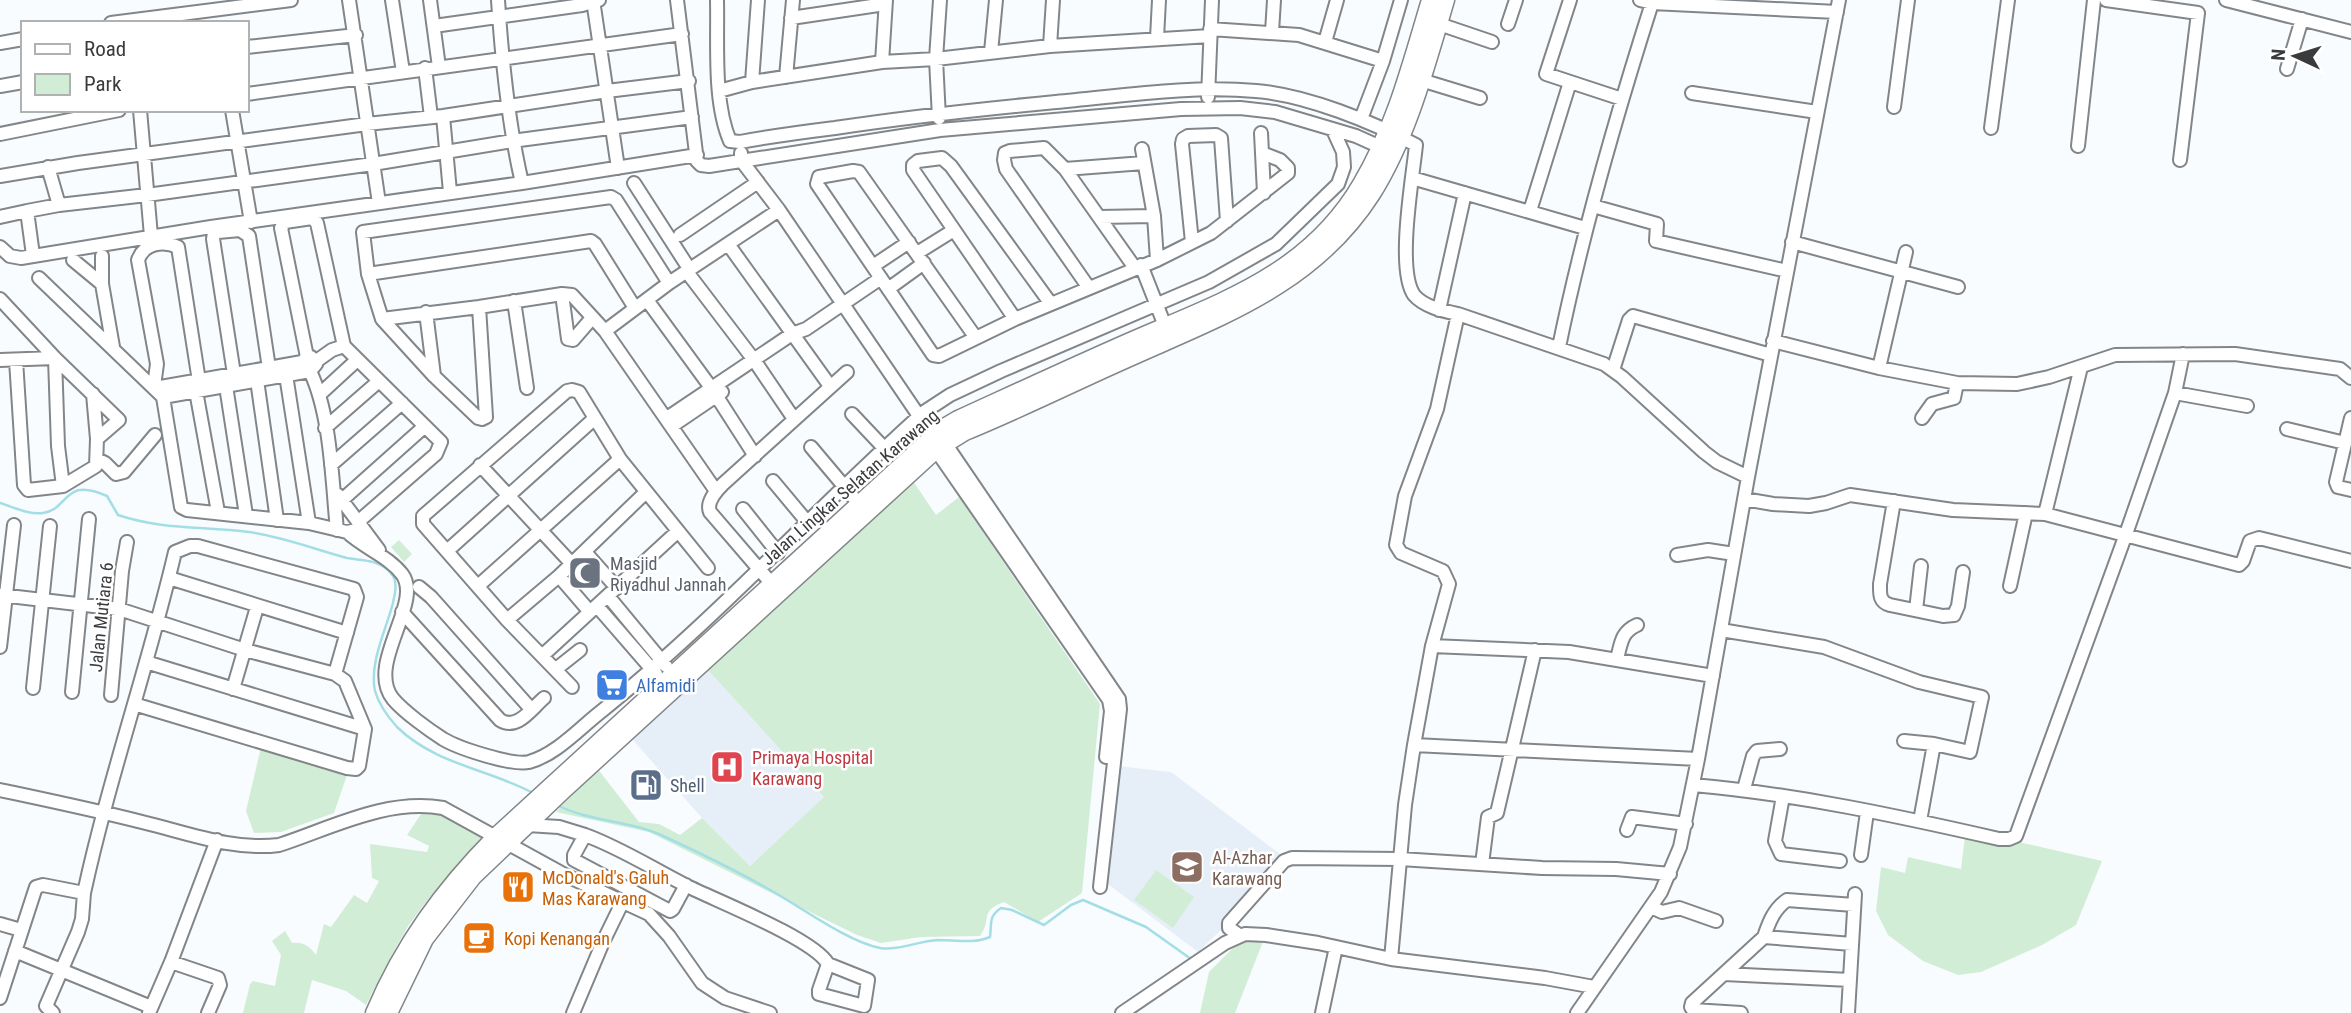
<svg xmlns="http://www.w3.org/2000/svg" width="2351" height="1013" font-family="'Roboto Condensed',sans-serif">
<rect width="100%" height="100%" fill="#f8fcff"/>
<path fill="#e6eff8" d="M707,669L825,797L750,866L702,818L631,738Z
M1118,766L1171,772L1280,854L1224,927L1198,952L1104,881Z"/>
<path fill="#d2edd5" d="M913,481L936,515L959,497L1100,704L1082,893L1038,922L1004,902C978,912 993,918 980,936L921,937L881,943L857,935L816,915L649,832L556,812L597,768L639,822L659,824L680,835L702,818L750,866L824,797L707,669Z
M399,540L412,554L404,562L391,547Z
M262,743L349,769L334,813L281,832L254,833L246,811Z
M432,811L444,813L483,835C457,865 429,895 407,928C392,953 379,979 366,1005L346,991L312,980L304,1013H243L250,984L253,981L275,986L281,955L272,941L285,931L292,943C304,942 309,946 316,955L324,924L331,927L354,895L367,903L379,881L372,878L370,844L427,852L429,846L407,835L421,814Z
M1965,837L2014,841L2102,861L2076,925L2042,945L1981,972L1958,975L1923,961L1888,935L1876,911L1881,867L1905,873L1908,857L1961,869Z
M1156,870L1194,897L1173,928L1134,900Z
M1244,937L1264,939L1235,1013H1200L1209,972Z"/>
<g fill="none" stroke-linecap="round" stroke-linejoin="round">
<path stroke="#a3dee5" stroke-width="2.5" d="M0,503C13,507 29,515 43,513C70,509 63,476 107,496L118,515C162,530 204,526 249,532C283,537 314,549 347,558C362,561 374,559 387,569C391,573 395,576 395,582C397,589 394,596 393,603C386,630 369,663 375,691C379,705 388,717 397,727C436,765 489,769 535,794
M557,805C590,822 629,820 663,836C700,853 737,871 772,891C802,908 847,941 880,948C898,951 918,941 938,940C955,940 974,944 990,937C992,923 988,917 1001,908L1012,910L1044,925L1071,905L1083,900L1146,927L1191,959"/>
<defs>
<path id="minor" d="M349,0L379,203
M392,0L403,72
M430,0L439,67
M498,0C502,62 508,123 522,183
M593,0L618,168
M677,0L697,161L701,165L709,166L940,130L1181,109L1240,108L1275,112L1356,136L1387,150
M717,0C718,43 713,102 730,141L740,142C772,136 803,132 835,128C908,117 982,109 1056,102C1122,96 1190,85 1256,91C1307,95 1372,122 1416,145C1413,176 1396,269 1414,295C1424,307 1444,311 1458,314L1604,364L1622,377L1704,452L1717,462L1748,477
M1570,0L1546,74L1622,99
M1640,0L1652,3L1837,12
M2106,0L2198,13L2180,160
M2226,0L2351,32
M791,18L885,4
M111,23L291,0
M1439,24L1492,42
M1508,24L1516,0
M434,26L582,5L599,0
M1210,29L1299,35L1383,61
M1272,32L1274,0
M1157,38L1159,0
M1325,42L1337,0
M0,43L23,39
M1050,46L1053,0
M247,47L356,35
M991,52L996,0
M882,62L886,0
M425,68L431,117
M2287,69L2302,19
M786,77L793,0
M1421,80L1480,98
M752,82L758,0
M0,86L23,82
M719,91L752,82L882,62L936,59L1050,46L1210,36
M1692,93L1817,112
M247,94L682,34
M1208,97L1212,0
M1894,107L1908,0
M140,110L151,236
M232,110L251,222
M443,116L450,192
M939,118L936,59L940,0
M1361,119L1383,61L1401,0
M1991,128L2008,0
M1261,133L1264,193
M0,134L119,110
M2078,146L2094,0
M1142,149L1154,216L1157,260
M741,153V160L779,210L919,416L935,435
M48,167L59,205
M1065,169L1144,163
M0,176L78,163L367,124L443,116L607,91L689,81
M1412,178L1585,228
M634,183L690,270
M1593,206L1657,224L1656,241L1787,271
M1530,211L1570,82
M0,217L27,211
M1099,217L1154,216
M680,235L758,182
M1192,242L1182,144L1183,139L1188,136L1216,135L1221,138L1227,221
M1792,242L1958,287
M728,244L830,386
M0,247L10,256L21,258L211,227L522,183L697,155
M917,253L954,230
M33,255L27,211L59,205L147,195L373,164L512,141L692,117
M102,256V284L113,347
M73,260L102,284
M1141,265L1165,326
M873,266L909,242
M687,272L754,360L794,419
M368,274L591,241L595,244L635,308
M39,278L163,397L181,507L187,510L309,523L347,532L362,529
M1089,288L1006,169L1004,160L1005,153L1010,151L1044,148L1065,169L1135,268
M888,289L924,263
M562,294L568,339L573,340L592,318
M0,299L55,358L119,420L97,439
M647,300L712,389L755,456
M514,301L527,388
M479,307L486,417L482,419L478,418L434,376L382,319L368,274L363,232L611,197L616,200L669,283
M1439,310L1465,193
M426,312L434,376
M382,319L479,307L562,294L572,295L605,331L716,491
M1015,319L913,170V165L918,161L942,158L951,166L1051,304
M605,331L669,283L779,210
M976,338L859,172L853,171L819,177L817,184L933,355L939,356L1015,319L1157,260L1211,233L1288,173V168L1280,160L1262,153
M1773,341L1879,368L1957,383L2017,384L2049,377L2115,355L2235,354L2340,369L2351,378
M1559,347C1583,230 1616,116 1652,3
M307,357L281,228L285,222L312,218L317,223L344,346L441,442L436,454L359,521
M0,360L55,358L58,446L63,486
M16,360L24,485L28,490L63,486L96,466L97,439L93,394
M315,362L332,350L344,346
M1879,368L1906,252
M1613,370L1629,320L1633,316L1771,355
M310,371C331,415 332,481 337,530
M234,374L213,239L214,233L218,232L240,230L249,236L269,368
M286,375L309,523
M257,380L277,520
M154,386L157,364L138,260C144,243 163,240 178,247L199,381
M226,386L246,515
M155,388L302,362
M196,391L218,512
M2175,393L2247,406
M320,394L357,360
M163,397L310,371L316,364L311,357L306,358L302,362L306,370
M852,414L885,449
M667,418L792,334L806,329L881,278
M1922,418L1932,404L1954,398L1957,383
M2351,418L2336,482L2338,487L2351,490
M672,426L722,392
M325,428L379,381
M2287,429L2345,443
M945,443L1119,699L1120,709L1100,887
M811,447L859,504
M936,450L1109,700L1111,711L1106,757
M97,459L105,463L116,474L124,472L155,435
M331,465L402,403
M480,465L572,564
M773,481L808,523
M338,495L379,550
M1744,499L1773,504L1809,506L1826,503L1850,495L1953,510L2045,514L2239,565L2243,561L2250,541L2259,538L2351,561
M342,500L425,426
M1894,501L1880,584C1880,594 1879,602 1890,605L1943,616L1954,615L1958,606L1963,572
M743,509L778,553
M2045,514L2081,367
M347,532C364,548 388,556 402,574C424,603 365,664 393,699C404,712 429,730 443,739C458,748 512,766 529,762C555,755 578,730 598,714C715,621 813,511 924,412L950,395L1001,371L1209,282L1276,244L1338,184L1344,167L1343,152L1333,130
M447,551L595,418
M585,552L617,588
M1677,555L1708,550L1734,554
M559,576L590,612
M169,578L347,633
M771,583L710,512C706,502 716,491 723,484L847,372
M478,586L620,459
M2010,586L2026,513
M419,587L431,597L531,709
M0,595L119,609L245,650L335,674L345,681L365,729L359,766L356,769L347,768L134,704
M608,596L666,666
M597,606L656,674
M1916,610L1921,566
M402,612L500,720C517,731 531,709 544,698
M507,620L559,576L646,492
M1721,630L1824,647L1919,682L1982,697L1970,752L1934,744L1920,821
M1432,646L1569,652L1713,676
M0,647L14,525
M543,655L677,532
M1617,659C1621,644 1621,632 1637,625
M146,662L365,729
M556,669L580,650
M572,687L507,620L423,524V516L567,391L572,390L579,392L620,459L708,568
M33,688L50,526
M233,689L257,607
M72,692L89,519
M111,695L122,571L127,542
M1904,741L1934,744
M1414,745L1698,759
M1693,785C1796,794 1898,816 1999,839H2009L2016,836L2126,534L2175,393L2183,354
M1744,789L1753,756L1757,751L1780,749
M0,790C47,800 95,810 142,822C185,832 233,851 279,845C331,828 387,798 443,808L565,875L649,914L669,936L702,983L725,998L770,1013
M1783,796L1775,841L1781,854L1840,861
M527,825L559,827L585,835L574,855V860L670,911L673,909L686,885
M1627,830L1632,817L1686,824
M585,835C621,848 653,869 687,886C717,901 814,939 828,964L868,980L864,1006L819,994V990L828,964
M1861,855L1867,812
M1482,864L1488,817L1497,813L1535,650
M1651,907L1662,912L1679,908L1716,921
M0,924L21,930
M1239,935L1229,928V923L1284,861L1292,858L1400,859L1542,868L1616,869L1670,874
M1764,937C1769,922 1774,909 1787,900L1854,905
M15,951L151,1007
M1391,959L1405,805L1414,745L1432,646L1449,584L1443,571L1401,553L1396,545L1405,496L1437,409L1458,314
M171,962L218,978L220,985L208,1013
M1724,974L1850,980
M0,998L36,887L43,885L84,893C109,778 148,667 175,552L190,546H198L354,589L357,597L335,674
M53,1013L46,1006L78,932L82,919L84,893
M149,1013L171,962L217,840
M573,1013L603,942L623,901
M1122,1013L1225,943L1245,934L1266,935L1318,943L1391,959L1545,978L1594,987
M1322,1013L1336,947
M1577,1013L1661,892L1680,847L1698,759L1748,477L1839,0
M1741,1013L1693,1010L1691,1007L1692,1003L1764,937L1852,944
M1848,1013L1855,894"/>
<path id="major" d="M374,1013C403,944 443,890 495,837L941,429L958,419C1015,393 1071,367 1128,342C1219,302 1308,275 1361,184C1395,127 1411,63 1430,0
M389,1013L425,939L473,877L565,789L936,450L965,432C1019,410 1071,384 1125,360C1220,317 1313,286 1372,194C1408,137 1427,64 1446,0"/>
</defs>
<use href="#minor" stroke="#828689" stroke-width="16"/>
<use href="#major" stroke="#828689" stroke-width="19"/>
<use href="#minor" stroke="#fff" stroke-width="12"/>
<use href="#major" stroke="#fff" stroke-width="16"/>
</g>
<defs>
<symbol id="mosque-square" viewBox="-11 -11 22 22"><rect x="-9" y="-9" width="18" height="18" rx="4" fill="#6b7280" stroke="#fff"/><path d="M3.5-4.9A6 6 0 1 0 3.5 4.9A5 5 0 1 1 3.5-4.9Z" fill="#fff"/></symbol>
<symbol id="supermarket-square" viewBox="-11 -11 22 22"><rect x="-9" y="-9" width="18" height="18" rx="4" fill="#3f7fe0" stroke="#fff"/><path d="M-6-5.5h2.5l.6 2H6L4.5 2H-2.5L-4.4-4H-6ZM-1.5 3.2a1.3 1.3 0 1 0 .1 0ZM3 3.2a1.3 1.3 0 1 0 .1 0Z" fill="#fff"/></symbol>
<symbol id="hospital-square" viewBox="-11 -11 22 22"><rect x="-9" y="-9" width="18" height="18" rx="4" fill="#e0444e" stroke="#fff"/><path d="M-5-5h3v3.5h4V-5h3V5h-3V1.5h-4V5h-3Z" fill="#fff"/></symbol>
<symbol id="fuel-square" viewBox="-11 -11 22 22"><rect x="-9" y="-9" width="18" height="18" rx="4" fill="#5c6f8a" stroke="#fff"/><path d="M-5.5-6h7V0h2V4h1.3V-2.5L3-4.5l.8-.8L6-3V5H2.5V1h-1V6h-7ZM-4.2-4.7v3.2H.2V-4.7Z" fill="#fff"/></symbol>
<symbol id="school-square" viewBox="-11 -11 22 22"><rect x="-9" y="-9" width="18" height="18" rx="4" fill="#8d6e63" stroke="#fff"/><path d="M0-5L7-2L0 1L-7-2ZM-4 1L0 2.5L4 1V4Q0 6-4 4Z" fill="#fff"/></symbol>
<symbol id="restaurant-square" viewBox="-11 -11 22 22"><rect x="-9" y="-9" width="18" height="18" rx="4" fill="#e8710a" stroke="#fff"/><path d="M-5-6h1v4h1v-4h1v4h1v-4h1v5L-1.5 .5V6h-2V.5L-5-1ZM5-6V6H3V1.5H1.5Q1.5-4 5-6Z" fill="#fff"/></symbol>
<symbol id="cafe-square" viewBox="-11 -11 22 22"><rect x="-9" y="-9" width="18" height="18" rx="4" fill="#e8710a" stroke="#fff"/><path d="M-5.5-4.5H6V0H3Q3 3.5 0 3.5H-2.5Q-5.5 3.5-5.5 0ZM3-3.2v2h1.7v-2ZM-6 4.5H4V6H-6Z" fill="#fff"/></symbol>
</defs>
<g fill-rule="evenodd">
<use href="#mosque-square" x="566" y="554" width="38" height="38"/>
<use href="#supermarket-square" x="593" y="666" width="38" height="38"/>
<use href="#hospital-square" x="708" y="748" width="38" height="38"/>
<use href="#fuel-square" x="627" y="766" width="38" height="38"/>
<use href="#school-square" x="1168" y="848" width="38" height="38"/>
<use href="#restaurant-square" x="499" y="868" width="38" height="38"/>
<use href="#cafe-square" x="460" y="919" width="38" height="38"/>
</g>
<g text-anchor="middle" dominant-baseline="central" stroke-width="5" stroke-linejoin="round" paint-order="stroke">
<g font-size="18" fill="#3a3b3d" stroke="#fff">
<text transform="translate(850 487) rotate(-41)">Jalan Lingkar Selatan Karawang</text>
<text transform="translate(101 617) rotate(-84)">Jalan Mutiara 6</text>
</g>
<g font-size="18" fill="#5b616d" stroke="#fff" text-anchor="start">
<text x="610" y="563">Masjid<tspan x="610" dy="21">Riyadhul Jannah</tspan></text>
</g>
<g font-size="18" fill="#366cbe" stroke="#fff" text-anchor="start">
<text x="636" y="685">Alfamidi</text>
</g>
<g font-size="18" fill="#be3a42" stroke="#fff" text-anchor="start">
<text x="752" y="757">Primaya Hospital<tspan x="752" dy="21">Karawang</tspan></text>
</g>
<g font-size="18" fill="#4e5e75" stroke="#fff" text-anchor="start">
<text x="670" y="785">Shell</text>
</g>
<g font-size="18" fill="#785e54" stroke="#fff" text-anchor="start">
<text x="1212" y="857">Al-Azhar<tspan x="1212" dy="21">Karawang</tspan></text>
</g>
<g font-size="18" fill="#c56008" stroke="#fff" text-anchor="start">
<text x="542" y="877">McDonald's Galuh<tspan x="542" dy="21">Mas Karawang</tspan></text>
<text x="504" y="938">Kopi Kenangan</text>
</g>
</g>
<rect x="21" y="21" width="228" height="91" fill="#ffffff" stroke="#b0b1b1" stroke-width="2"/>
<rect x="35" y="44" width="35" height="10" fill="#ffffff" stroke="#b0b1b1" stroke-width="2"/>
<text x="84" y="56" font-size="21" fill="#3a3b3d">Road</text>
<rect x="35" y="74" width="35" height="21" fill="#d2edd5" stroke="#b0b1b1" stroke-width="2"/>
<text x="84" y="91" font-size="21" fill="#3a3b3d">Park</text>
<g transform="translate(2295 56) rotate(274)" stroke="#ffffff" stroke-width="5" paint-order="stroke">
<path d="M0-5L12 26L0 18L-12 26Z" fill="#3a3b3d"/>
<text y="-10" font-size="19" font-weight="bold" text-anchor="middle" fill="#3a3b3d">N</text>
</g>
</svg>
